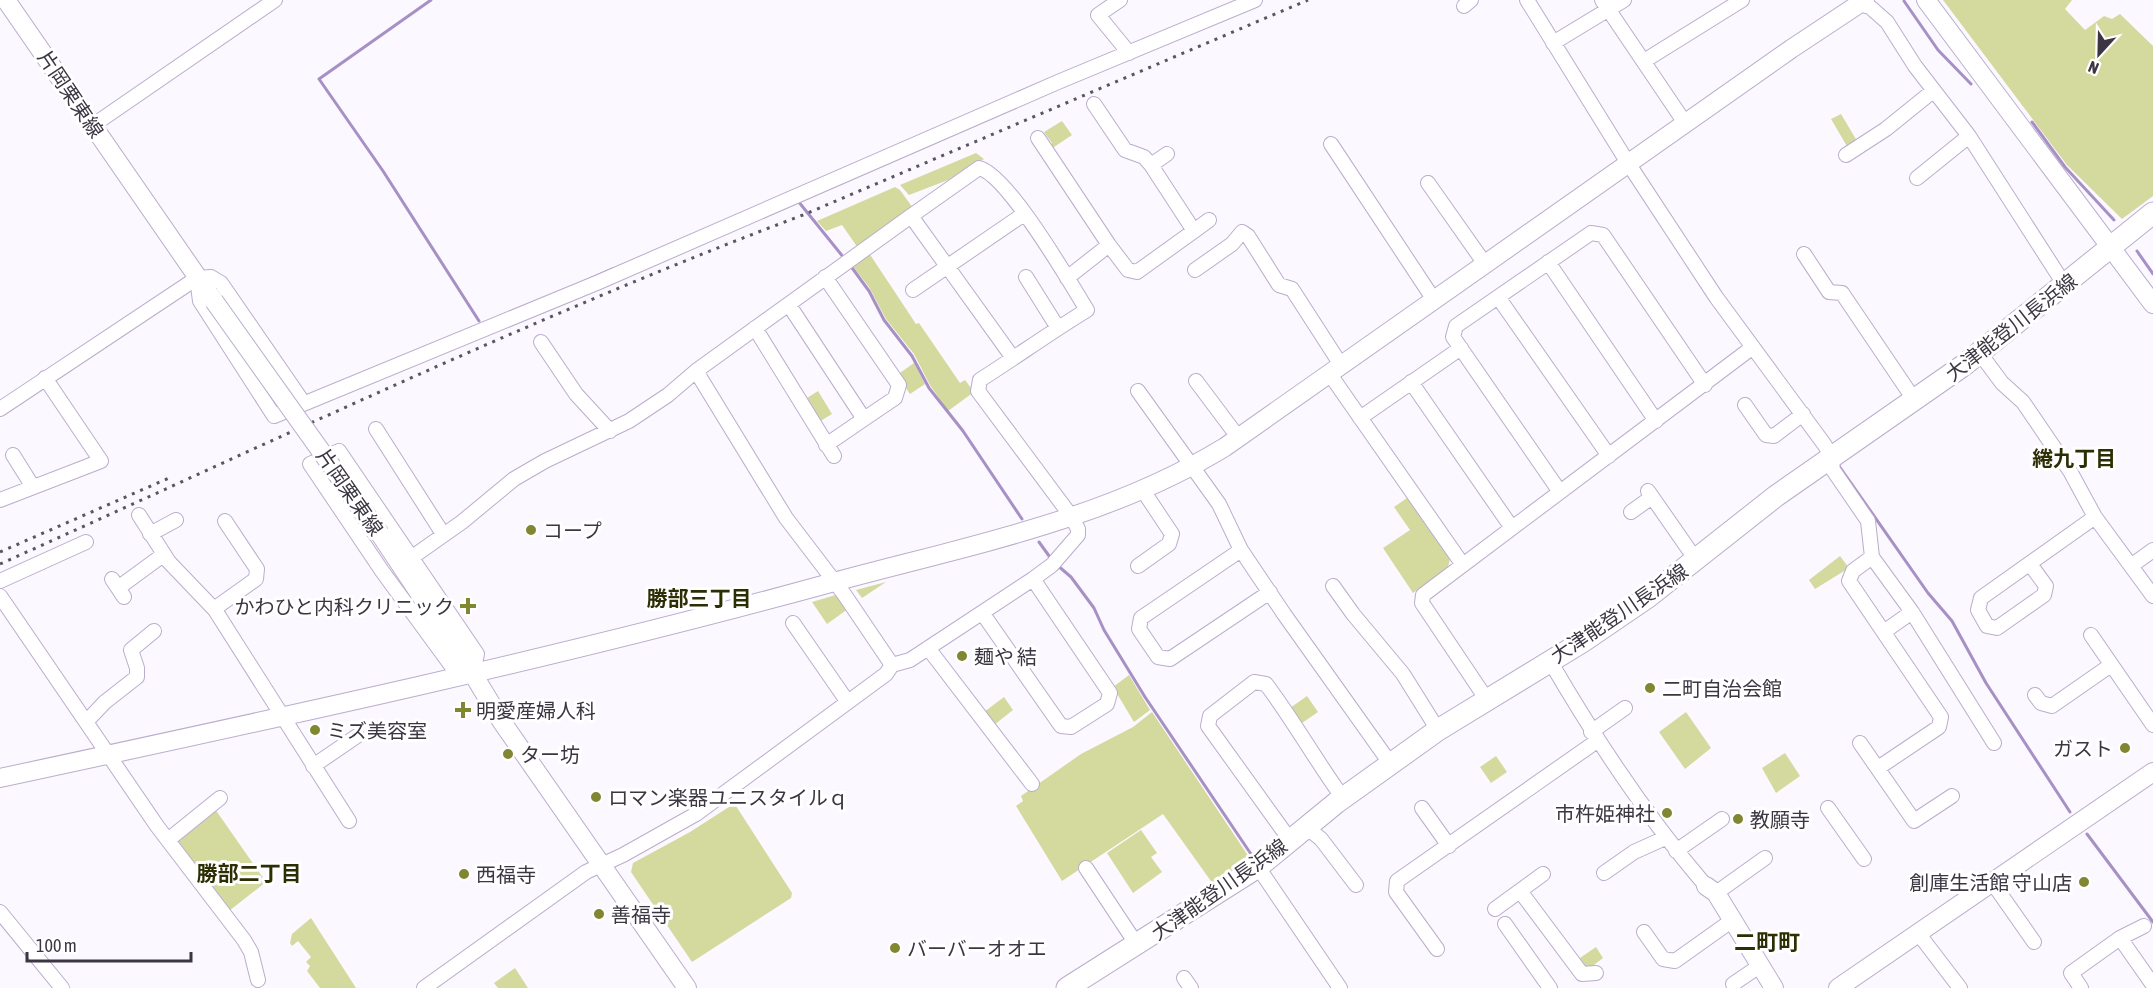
<svg xmlns="http://www.w3.org/2000/svg" width="2153" height="988" font-family="'Asap Condensed','Noto Sans JP',sans-serif">
<rect width="100%" height="100%" fill="#fbf8ff"/>
<path fill="#d4da9e" d="M1943,0H2072L2065,9L2085,30L2104,16L2112,19L2120,14L2153,46V196L2122,219L2067,165Z
M1841,114L1857,141L1848,148L1831,119Z
M1062,121L1072,135L1051,149L1049,146L1052,143L1044,132Z
M976,153L984,159L948,180L909,195L900,185Z
M895,187L900,190L913,208L858,248L842,225L826,231L817,221Z
M869,253L916,324L919,323L960,383L965,380L974,392L948,411L930,385L914,354L886,319L869,287L852,265Z
M914,363L925,384L910,394L897,375Z
M818,391L832,414L819,422L808,405L810,402L807,398Z
M1407,498L1450,559L1448,567L1413,593L1383,548L1410,530L1394,507Z
M1840,556L1849,568L1815,589L1809,580Z
M886,582L862,598L856,590Z
M839,594L848,609L827,624L812,602Z
M1129,675L1150,710L1134,722L1113,687Z
M1307,696L1318,712L1302,723L1290,708Z
M1004,697L1013,710L994,725L984,712Z
M1152,712L1251,860L1213,884L1163,814L1062,881L1016,806L1023,801L1021,796L1081,754L1133,727Z
M1686,712L1711,748L1685,769L1659,732Z
M1785,753L1800,776L1776,793L1762,768Z
M1496,756L1507,772L1491,783L1480,767Z
M732,805L736,806L792,893L791,898L692,962L631,872L633,863L690,832Z
M215,809L266,882L229,911L178,843L179,837Z
M1141,830L1157,853L1151,857L1162,872L1133,893L1107,853Z
M311,918L356,988H320L307,971L310,966L306,962L311,957L298,941L292,946L290,943L292,934Z
M1596,947L1603,958L1590,968L1583,967L1577,960Z
M515,968L528,988H498L494,983Z"/>
<g fill="none" stroke-linecap="round" stroke-linejoin="round">
<path stroke="#a790c4" stroke-width="3" d="M431,0L319,79L383,171L479,321
M1904,1L1938,50L1971,84
M2032,122L2065,167L2114,220
M798,201L844,258
M2137,251L2153,274
M850,265L869,291L884,320L912,356L929,388L963,431L1022,519
M585,281L612,269
M1839,466L1928,593L1952,621L1986,683L2070,812
M1039,542L1052,560
M1057,565L1071,577L1094,608L1104,630L1145,697L1255,860
M2087,834L2153,922"/>
<defs>
<path id="street" d="M1120,0L1098,15L1129,53
M1527,0L1628,163L1716,297L1824,444L1831,455L1833,470L1868,521L1872,557L1912,612L1994,743
M1602,0L1685,123
M1856,0L1859,4L1870,7L1887,22L1915,66L1969,136L2064,284
M1464,6L1471,0
M1553,43L1624,0
M1644,61L1742,0
M92,126L275,0
M1038,138L1109,245
M1331,144L1434,300
M1846,155L1886,129L1933,91
M1151,165L1167,154
M1917,178L1969,136
M1428,183L1485,264
M1194,231L1209,220
M1804,254L1829,292L1842,293L1915,401
M1548,262L1656,421
M1195,270L1232,244L1242,232L1248,236L1279,285L1292,289L1341,365
M825,277L899,385L895,398L864,419
M1026,277L1058,328
M197,278L200,301L274,416L599,282L1058,82L1255,0
M1067,278L1109,245L1128,270L1137,272L1194,231L1151,165L1144,157L1125,150L1094,104
M913,290L1024,214
M1498,297L1609,456
M789,305L864,419L826,445
M755,328L834,456
M541,342L576,394L610,431
M1979,352L2002,383L2023,402L2070,471L2095,517L2153,596
M696,371L911,216
M1329,373L1463,565
M1196,381L1238,437
M1411,382L1512,528
M1138,391L1219,504L1241,550L1284,614L1390,763
M1745,405L1766,435L1774,436L1803,414
M0,409L197,278L211,277L221,283L303,402
M1360,418L1461,348
M376,429L443,534
M339,451L477,654L473,674L453,668L382,571L310,464Z
M13,455L33,487
M1648,491L1696,560
M1560,492L1453,337L1456,326L1591,233L1603,235L1705,385
M0,500L101,461L45,378
M1631,512L1652,497
M139,515L169,562L215,610L349,821
M150,534L176,520
M1241,550L1141,618L1139,629L1158,657L1170,659L1270,592
M1872,557L1853,571L1849,581L1941,717L1939,727L1878,768
M411,558L462,522L514,479L545,461L629,421L668,395L696,371L786,518L844,594L892,665
M2030,564L2046,586L2044,595L1997,628L1987,626L1978,610L1981,598L2095,517
M1138,566L1169,544L1172,534L1142,489
M2131,566L2153,550
M112,579L124,597
M0,581L86,542
M1333,586L1353,614L1403,674L1438,730
M118,588L163,555
M0,596L157,826L244,940L251,952L258,980
M214,609L256,579L257,569L225,521
M983,614L1061,726L1071,727L1107,704L1110,693L1033,579
M793,623L847,701
M1885,631L1912,612
M2091,635L2153,725
M928,648L1032,784
M1550,661C1596,740 1646,816 1706,886
M2035,695L2041,703L2052,706L2111,665
M1487,700L1422,603L1423,595L1753,347
M86,722L105,702L137,677V668L131,650L154,631
M1591,732L1625,708
M1860,743L1914,821L1952,796
M313,766L357,736
M1422,808L1449,846
M1828,808L1864,859
M1306,827L1321,839L1356,885
M168,840L220,798
M1290,840L1208,726L1210,716L1254,682L1266,684C1294,721 1316,761 1343,798
M1676,851L1722,819
M1258,867L1340,988
M1086,868L1137,945
M1604,873L1634,852L1665,838
M1992,882L2034,942
M1520,891L1582,974L1596,973
M1716,893L1765,858
M1495,909L1543,874
M0,912L62,988
M1505,924L1550,988
M1644,932L1663,959L1675,961L1734,919
M1918,933L1960,988
M2120,938L2153,985
M1437,949L1396,892L1397,881L1597,741
M1184,978L1191,988
M1733,984L1761,965
M424,988L586,872L623,855L696,814L886,674L892,665L910,660L1033,579L1052,565L1078,535V529L1071,516L978,391L980,380C1016,357 1051,332 1087,310C1069,281 1008,175 979,168L911,216L1013,358
M2081,988L2071,973L2120,938L2144,926"/>
<path id="secondary" d="M6,0L214,301
M1926,0L2153,304
M380,534L473,674L502,722L687,988
M0,778C279,718 558,658 834,582C966,546 1106,520 1225,447L1791,49L1865,0
M1706,886L1716,893L1774,988
M1838,988L2153,772"/>
<path id="primary" d="M1067,988L1258,867L1336,803L1438,730L1582,642L1648,597L1776,496L1964,365L2153,213"/>
</defs>
<use href="#street" stroke="#bbadcc" stroke-width="16"/>
<use href="#secondary" stroke="#bbadcc" stroke-width="20"/>
<use href="#primary" stroke="#bbadcc" stroke-width="23"/>
<use href="#street" stroke="#fff" stroke-width="14"/>
<use href="#secondary" stroke="#fff" stroke-width="18"/>
<use href="#primary" stroke="#fff" stroke-width="21"/>
<path stroke="#5a5661" stroke-width="3" stroke-dasharray="3 6" stroke-linecap="butt" d="M0,552L169,478
M0,564C266,445 529,318 803,215L1308,0"/>
<defs>
<path id="secondary-bridge" d="M214,301L380,534"/>
</defs>
<use href="#secondary-bridge" stroke="#bbadcc" stroke-width="20" stroke-linecap="butt"/>
<use href="#secondary-bridge" stroke="#fff" stroke-width="18"/>
</g>
<g fill="#818631" stroke="#fff" stroke-width="2">
<circle cx="531" cy="530" r="6"/>
<path d="M465 597h6v6h6v6h-6v6h-6v-6h-6v-6h6z"/>
<circle cx="962" cy="656" r="6"/>
<circle cx="1650" cy="688" r="6"/>
<path d="M460 701h6v6h6v6h-6v6h-6v-6h-6v-6h6z"/>
<circle cx="315" cy="730" r="6"/>
<circle cx="2125" cy="748" r="6"/>
<circle cx="508" cy="754" r="6"/>
<circle cx="596" cy="797" r="6"/>
<circle cx="1667" cy="813" r="6"/>
<circle cx="1738" cy="819" r="6"/>
<circle cx="464" cy="874" r="6"/>
<circle cx="2084" cy="882" r="6"/>
<circle cx="599" cy="914" r="6"/>
<circle cx="895" cy="948" r="6"/>
</g>
<g text-anchor="middle" dominant-baseline="central" stroke-width="6" stroke-linejoin="round" paint-order="stroke">
<g font-size="20" fill="#3b3642" stroke="#fff">
<text transform="translate(71 94) rotate(56)">片岡栗東線</text>
<text transform="translate(2011 327) rotate(-38)">大津能登川長浜線</text>
<text transform="translate(350 492) rotate(55)">片岡栗東線</text>
<text transform="translate(1619 613) rotate(-34)">大津能登川長浜線</text>
<text transform="translate(1219 889) rotate(-35)">大津能登川長浜線</text>
</g>
<g font-size="20" fill="#3b3642" stroke="#fff" text-anchor="start">
<text x="543" y="530">コープ</text>
<text x="454" y="606" text-anchor="end">かわひと内科クリニック</text>
<text x="974" y="656">麺や 結</text>
<text x="1662" y="688">二町自治会館</text>
<text x="476" y="710">明愛産婦人科</text>
<text x="327" y="730">ミズ美容室</text>
<text x="2113" y="748" text-anchor="end">ガスト</text>
<text x="520" y="754">ター坊</text>
<text x="608" y="797">ロマン楽器ユニスタイルｑ</text>
<text x="1655" y="813" text-anchor="end">市杵姫神社</text>
<text x="1750" y="819">教願寺</text>
<text x="476" y="874">西福寺</text>
<text x="2072" y="882" text-anchor="end">創庫生活館 守山店</text>
<text x="611" y="914">善福寺</text>
<text x="907" y="948">バーバーオオエ</text>
</g>
<g font-size="21" font-weight="bold" fill="#2c2e04" stroke="#fff">
<text x="2074" y="458">綣九丁目</text>
<text x="699" y="598">勝部三丁目</text>
<text x="249" y="873">勝部二丁目</text>
</g>
<g font-size="22" font-weight="bold" fill="#2c2e04" stroke="#fff">
<text x="1767" y="942">二町町</text>
</g>
</g>
<g transform="translate(2099 54) rotate(202)" stroke="#ffffff" stroke-width="4.5" paint-order="stroke">
<path d="M0-4.5L10 22L0 15L-10 22Z" fill="#3b3642"/>
<text y="-9" font-size="16" font-weight="bold" text-anchor="middle" fill="#3b3642">N</text>
</g>
<path d="M27 952v9h164v-9" fill="none" stroke="#3b3642" stroke-width="3"/>
<text x="36" y="952" font-size="18" fill="#3b3642" stroke="#ffffff" stroke-width="4.5" paint-order="stroke">100 m</text>
</svg>
